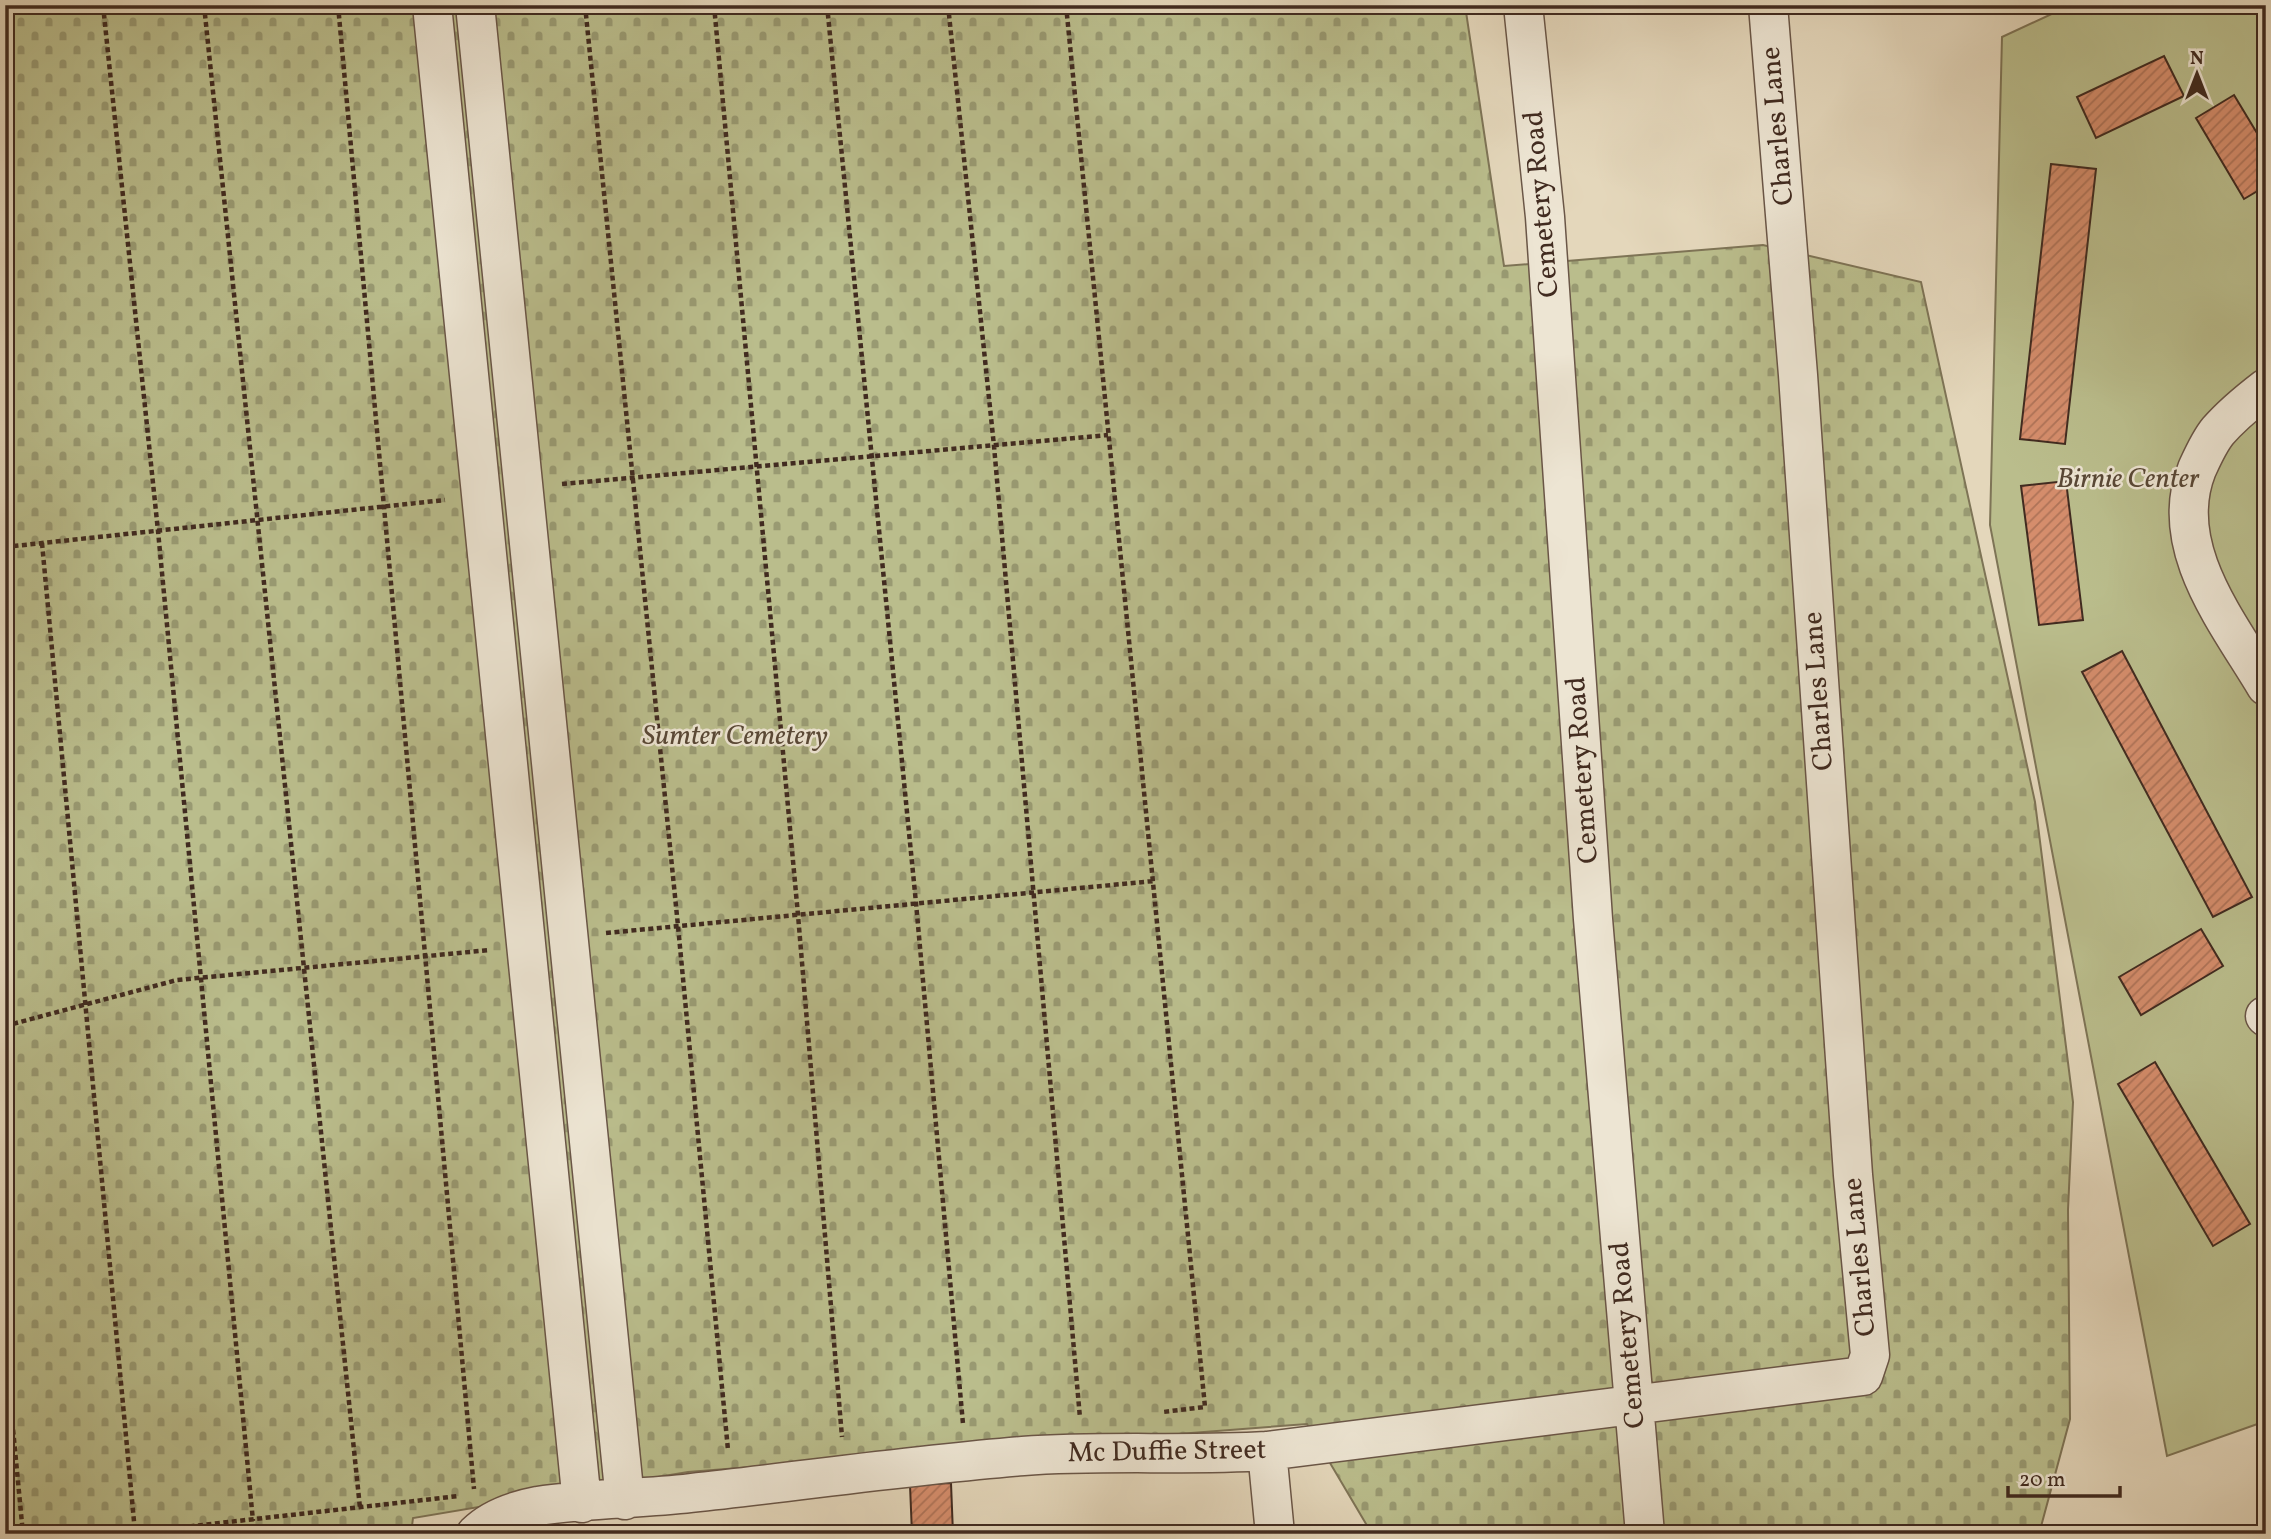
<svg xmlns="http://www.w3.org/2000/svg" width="2271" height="1539" font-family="Vollkorn,serif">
<defs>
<pattern id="cemetery-stones" width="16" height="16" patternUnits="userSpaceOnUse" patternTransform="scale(1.75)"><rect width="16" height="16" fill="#babd8c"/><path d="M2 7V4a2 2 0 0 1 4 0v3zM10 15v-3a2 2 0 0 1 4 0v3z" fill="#999a72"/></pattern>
<pattern id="building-hatch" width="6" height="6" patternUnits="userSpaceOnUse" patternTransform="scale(1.75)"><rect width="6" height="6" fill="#d58d6c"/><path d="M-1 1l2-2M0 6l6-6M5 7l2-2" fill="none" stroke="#ae7358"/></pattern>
</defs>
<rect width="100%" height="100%" fill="#e4d7bb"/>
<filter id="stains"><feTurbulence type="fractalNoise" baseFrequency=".00286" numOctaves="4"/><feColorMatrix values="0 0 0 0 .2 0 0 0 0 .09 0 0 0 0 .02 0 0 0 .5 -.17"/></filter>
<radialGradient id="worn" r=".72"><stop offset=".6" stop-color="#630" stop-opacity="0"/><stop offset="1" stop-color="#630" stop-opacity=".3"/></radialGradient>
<path fill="url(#cemetery-stones)" stroke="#7e7456" stroke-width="2" d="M5,5H1465L1504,266L1763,245L1921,282L2035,802L2073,1102L2068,1210L2070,1419L2039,1534H1372L1307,1424L688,1472L413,1518L411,1534H5Z"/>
<path fill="#babd8c" stroke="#7e7456" stroke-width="2" d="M2071,5H2266V1421L2167,1456L1990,525L2002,37Z"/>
<path fill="url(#building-hatch)" stroke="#412b20" stroke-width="2" d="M2164,56L2184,96L2096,138L2077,97Z
M2234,95L2266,148V186L2244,199L2196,118Z
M2051,164L2096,169L2065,444L2020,439Z
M2066,481L2083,620L2039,625L2021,486Z
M2122,651L2252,897L2213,917L2082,672Z
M2201,929L2223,966L2141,1015L2119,977Z
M2155,1062L2250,1224L2213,1246L2118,1084Z
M951,1483L953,1534H912L910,1485Z
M1009,1525L1040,1526L1039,1534H1009Z"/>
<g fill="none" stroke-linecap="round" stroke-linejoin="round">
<defs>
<path id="minor" d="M432,5L582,1503
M475,5L625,1500
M1523,5L1545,217L1593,919L1645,1534
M2266,388C2249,401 2232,415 2218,431C2209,442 2203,456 2197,469C2166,547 2228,622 2266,686
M2265,1016L2266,1017
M1267,1451L1275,1534
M476,1534C492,1518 517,1510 538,1506C589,1498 641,1499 691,1493C802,1481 913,1465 1023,1456C1105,1450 1186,1456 1267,1451L1863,1376L1870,1355L1853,1175L1798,375L1768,5"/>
</defs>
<use href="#minor" stroke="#6a5647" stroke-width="41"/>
<path stroke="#412b20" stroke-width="4.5" stroke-dasharray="5 3.5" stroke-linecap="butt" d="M103,5L158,531L253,1521
M204,5L360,1508
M338,5L474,1489
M585,5L678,926L728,1450
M714,5L798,915L842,1437
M827,5L916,903L963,1424
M948,5L994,446L1080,1418
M1066,5L1205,1407L1163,1412
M562,484L1108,435
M42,543L135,1532
M5,547L445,500
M606,933L1154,881
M5,1026L177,980L490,950
M5,1345L23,1534
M122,1534L459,1496"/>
<use href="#minor" stroke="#ede5d3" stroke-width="38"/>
</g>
<g text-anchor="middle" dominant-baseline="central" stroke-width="5" stroke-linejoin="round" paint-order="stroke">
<g font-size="28" fill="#412b20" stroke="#ede5d3">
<text transform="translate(1778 126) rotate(-95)">Charles Lane</text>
<text transform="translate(1542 204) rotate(-95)">Cemetery Road</text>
<text transform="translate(1819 691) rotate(-94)">Charles Lane</text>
<text transform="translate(1583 770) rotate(-94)">Cemetery Road</text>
<text transform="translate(1860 1257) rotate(-95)">Charles Lane</text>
<text transform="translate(1628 1335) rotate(-95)">Cemetery Road</text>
<text transform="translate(1167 1452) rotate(-1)">Mc Duffie Street</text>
</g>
<g font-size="28" font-style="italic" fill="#594836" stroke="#ede5d3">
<text x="2128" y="479">Birnie Center</text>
<text x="735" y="736">Sumter Cemetery</text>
</g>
</g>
<rect width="2271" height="1539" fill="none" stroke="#e4d7bb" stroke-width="28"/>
<rect x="7" y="7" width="2257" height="1525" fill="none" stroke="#412b20" stroke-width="3.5"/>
<rect x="14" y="14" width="2243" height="1511" fill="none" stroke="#412b20" stroke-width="2"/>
<g transform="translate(2197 74)" stroke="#ede5d3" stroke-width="5" paint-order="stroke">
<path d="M0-5L12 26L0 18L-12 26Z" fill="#412b20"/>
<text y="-10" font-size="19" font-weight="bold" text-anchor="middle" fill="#412b20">N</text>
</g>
<path d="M2008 1486v10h112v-10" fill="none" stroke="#412b20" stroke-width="3.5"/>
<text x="2019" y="1486" font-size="21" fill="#412b20" stroke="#ede5d3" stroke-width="5" paint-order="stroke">20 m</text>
<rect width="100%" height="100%" filter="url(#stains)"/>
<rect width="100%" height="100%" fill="url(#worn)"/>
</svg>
